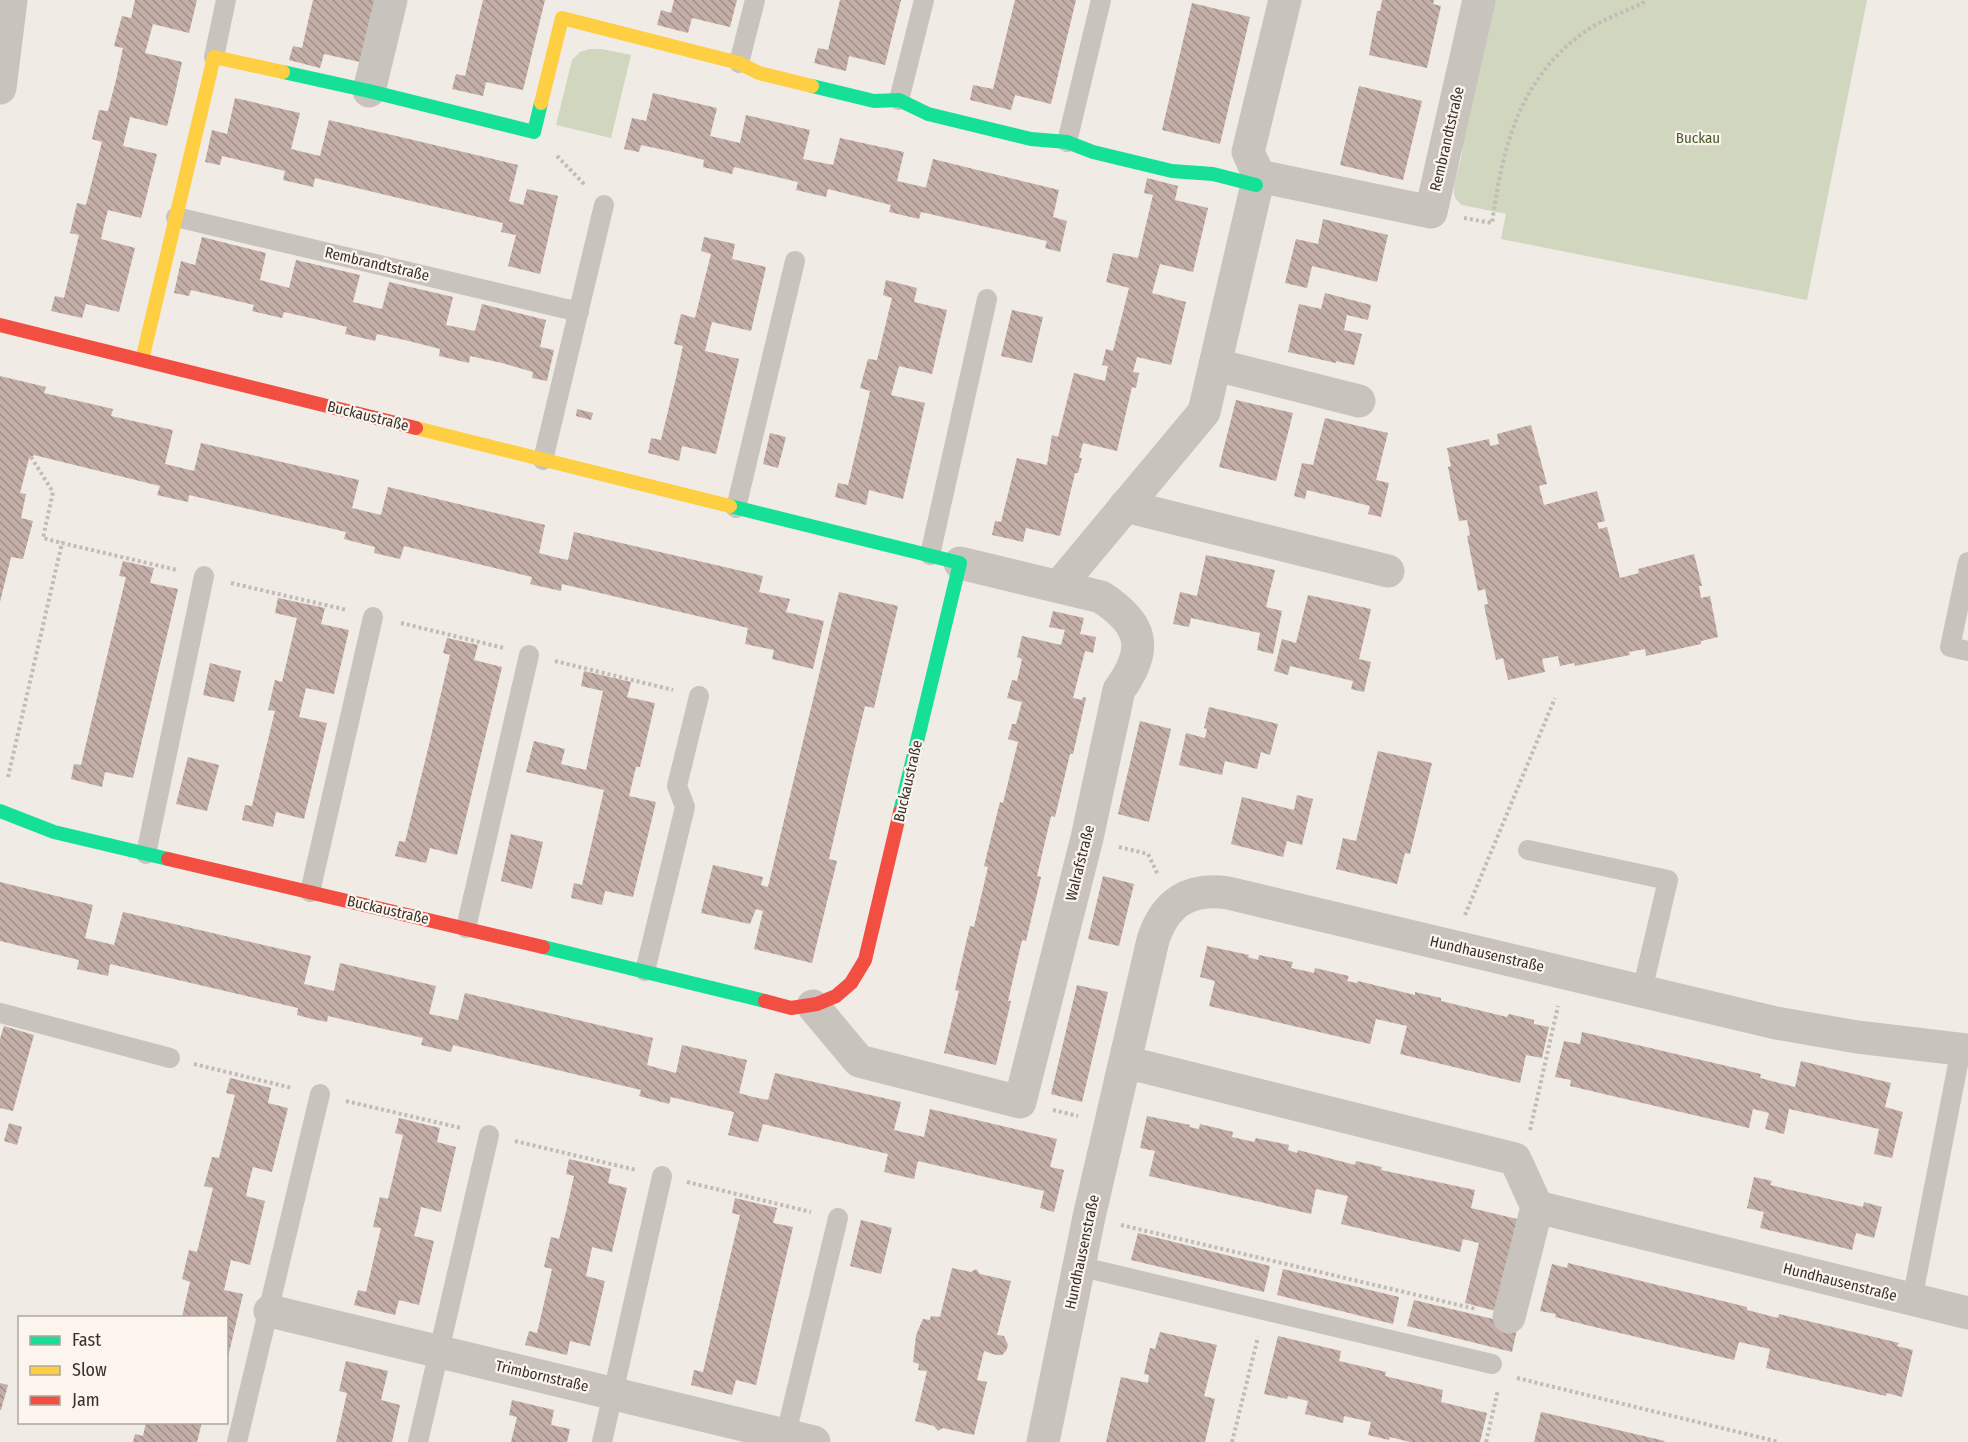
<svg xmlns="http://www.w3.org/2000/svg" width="1968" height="1442" font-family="'Fira Sans Condensed',sans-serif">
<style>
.park{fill:#d1d6bf}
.building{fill:url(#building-back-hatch)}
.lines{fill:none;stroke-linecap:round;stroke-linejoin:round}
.path{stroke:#c2bbb6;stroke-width:4;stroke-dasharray:3 3;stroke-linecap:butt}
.lane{stroke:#c9c3be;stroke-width:20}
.street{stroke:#c9c3be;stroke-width:33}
.fast{stroke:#16e098;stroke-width:14}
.slow{stroke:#ffcf43;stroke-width:14}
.jam{stroke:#f24e42;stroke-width:14}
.labels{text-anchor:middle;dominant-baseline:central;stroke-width:4.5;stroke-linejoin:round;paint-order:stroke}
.park-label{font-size:15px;fill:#4a5a2e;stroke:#fbf5ee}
.street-label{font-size:15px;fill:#3b302b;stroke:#fbf5ee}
</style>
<defs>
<pattern id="building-back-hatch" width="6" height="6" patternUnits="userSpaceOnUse" patternTransform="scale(1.5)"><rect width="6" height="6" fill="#c3afa7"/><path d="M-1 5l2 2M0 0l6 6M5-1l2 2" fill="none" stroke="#a08f88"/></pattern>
</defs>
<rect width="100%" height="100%" fill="#f0ebe5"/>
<path class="park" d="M1494,0H1867L1807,300L1501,239L1506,214L1462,205C1458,202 1455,199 1454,194C1452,176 1466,159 1462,136Z
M589,49H601L631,55L611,138L556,125L572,60L580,52Z"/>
<path class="building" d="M135,0H197L189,33L153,24L145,53L182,62L175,94L167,126L130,117L123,146L157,154L141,218L108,210L104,225L101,239L135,248L119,312L86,304L82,318L51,311L55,296L64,298L79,235L70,233L77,203L86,205L102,142L92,139L99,110L108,111L116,80L123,48L114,46L122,16L131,18Z
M313,0H375L360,62L324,54L320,68L289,60L293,46L302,48Z
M483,0H545L523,90L486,82L483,96L452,89L456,74L465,76Z
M674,0H737L730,27L692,18L688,33L657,25L661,10L671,13Z
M840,0H901L885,65L849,56L846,71L814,63L818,48L828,50Z
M1015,0H1076L1051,104L1015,95L1011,110L970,100L973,85L993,89Z
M1382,0H1434L1433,4L1441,6L1427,68L1369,55L1377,11H1380Z
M1192,3L1250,17L1220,144L1162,130Z
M1359,86L1422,101L1403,180L1340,165Z
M653,93L717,108L710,136L740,143L746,115L810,130L803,159L833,165L840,138L904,152L897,181L928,188L926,187L933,159L1059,190L1053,217L1067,221L1060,252L1045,248L1047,241L921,212L919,219L889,212L891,205L828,189L826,197L796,190L798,182L734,167L732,174L703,167L704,160L673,152L641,145L639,152L624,149L632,118L646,121Z
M235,98L300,113L291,149L320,156L329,120L518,165L509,201L523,205L527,189L558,196L540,274L508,266L516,235L501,232L503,223L315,178L313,187L283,180L285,171L222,156L220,165L205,162L212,130L227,134Z
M1147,178L1178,186L1175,200L1208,208L1193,272L1160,264L1152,293L1186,302L1171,365L1137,357L1133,372L1139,373L1136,388L1132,387L1117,451L1083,443L1079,458H1082L1078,473H1075L1060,536L1026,528L1023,542L992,535L995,521L1001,522L1017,458L1047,465L1052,435L1058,437L1074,373L1105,381L1108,366L1102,365L1106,349L1113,351L1129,288L1106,282L1113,253L1138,258L1153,195L1144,193Z
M1323,219L1388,235L1377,282L1312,266L1307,288L1285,283L1296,239L1318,244Z
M202,237L266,253L260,280L289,288L296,260L360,275L353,302L382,309L389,282L453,297L446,325L461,328L475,331L482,304L546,320L540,347L554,350L547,381L532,378L533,372L502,363L470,356L469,363L439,356L440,349L409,341L377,334L375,341L345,334L347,327L315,319L284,312L282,318L252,311L254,305L191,290L189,296L174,293L181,261L195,265Z
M704,237L735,244L732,259L766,267L751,331L712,322L705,351L739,359L716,454L682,446L679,461L648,453L651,438L661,440L676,378L683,346L674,344L681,314L695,318L711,254L701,251Z
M886,280L917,288L914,302L947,310L932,374L899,366L891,395L925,403L903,499L869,490L866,505L835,497L838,483L848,485L863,422L870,391L860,388L868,359L877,360L892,298L883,295Z
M1325,293L1371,305L1368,320L1347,315L1344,330L1362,334L1354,365L1336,361V363L1288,352L1299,304L1321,309Z
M1012,310L1043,317L1032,363L1001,356Z
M0,376L46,387L44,393L113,409L111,416L173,430L165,464L194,471L201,443L359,480L352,508L381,515L388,487L545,525L539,553L554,557L568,560L574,532L763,576L759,592L790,599L786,612L824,621L813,669L772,659L774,650L745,644L748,628L562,584L561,591L530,584L532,577L408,547L404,546L400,559L374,553L375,547L344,539L346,532L189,495L188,502L157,495L160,486L34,455L29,458L20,493L26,494L21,518L33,521L23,559L11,557L0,602Z
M1236,400L1293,413L1276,481L1219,467Z
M577,409L593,413L591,420L576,416Z
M1325,418L1388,433L1376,480L1389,483L1381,517L1368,514L1370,506L1307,490L1305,499L1294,496L1302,463L1313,465Z
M1531,425L1547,484L1539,486L1544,505L1597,491L1605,521L1597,523L1599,529L1607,527L1620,578L1639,573L1638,569L1694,554L1702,586H1699L1701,598L1710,596L1718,637L1701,641V644L1646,656L1645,649L1629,652L1630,655L1575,666L1574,663L1560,666L1558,656L1542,659L1545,672L1508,680L1503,658L1496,660L1484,605L1488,604L1485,589L1478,591L1467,536L1470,535L1467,520L1459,521L1448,467L1451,466L1447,448L1489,439L1490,446L1499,444L1497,434Z
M770,433L786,437L778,468L763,464Z
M1206,555L1275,570L1266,607L1282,611L1273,654L1257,650L1260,633L1191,618L1189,627L1173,624L1180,592L1197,596Z
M123,561L154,568L150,583L178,589L133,778L105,772L102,787L71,779L74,764L81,765L126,577L119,576Z
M839,592L898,606L874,708L865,706L854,751L829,859L837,861L812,963L754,949L763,911L756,909L750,924L701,913L713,865L763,877L761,885L768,887Z
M1308,595L1371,609L1359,659L1371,662L1364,692L1351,689L1353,681L1290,666L1288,675L1274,671L1282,639L1296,643Z
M278,598L325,608L321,624L349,630L334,694L306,688L299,717L327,723L304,819L276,812L273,827L242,820L245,805L252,806L275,711L268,710L275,680L282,682L297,618L275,613Z
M1053,611L1084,618L1080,634L1096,637L1093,653L1085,651L1073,698L1082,700L1083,697L1086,698L1073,754H1070L1055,817L1051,816L1037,876L1041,877L1026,941L1022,940L1008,1001H1011L996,1065L944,1053L959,991L955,990L970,926L974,927L988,867L984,866L1000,802L1003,803L1018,742L1008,739L1012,724H1016L1022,702L1007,698L1012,680L1017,681L1022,659L1017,657L1022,636L1061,645L1065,630L1049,627Z
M447,638L478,645L474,660L502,667L457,855L430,848L426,863L395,856L399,841L405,842L428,749L450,655L443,653Z
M210,663L241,671L234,702L203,695Z
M584,671L631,682L627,697L655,703L640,767H636L629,796L656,802L633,897L605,891L602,905L571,898L574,883L582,885L604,790L526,772L534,741L565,749L561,764L586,770L603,691L581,686Z
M1209,707L1278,724L1270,755L1261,752L1257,769L1225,761L1222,775L1179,765L1186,733L1205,738L1207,729L1204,728Z
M1140,721L1171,729L1149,822L1118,814Z
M1378,751L1432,763L1410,854L1405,853L1397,884L1336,869L1343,838L1356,841Z
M188,757L219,765L207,811L176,804Z
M1297,795L1313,799L1302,845L1287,841L1283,857L1231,844L1242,797L1294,810Z
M511,834L543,842L532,889L501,881Z
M1103,876L1134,884L1119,946L1088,939Z
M0,882L93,905L85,938L114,945L123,912L311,956L304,984L334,991L340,963L436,986L429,1014L444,1017L458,1020L465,993L653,1038L647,1065L676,1073L682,1045L747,1060L739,1093L753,1097L768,1100L775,1073L901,1102L894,1130L924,1137L930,1109L1057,1139L1050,1167L1064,1170L1054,1212L1040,1208L1044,1191L918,1161L914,1179L884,1172L888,1154L763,1124L758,1142L728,1135L734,1112L671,1097L669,1104L639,1096L641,1090L453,1045L451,1052L421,1045L423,1038L328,1016L327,1022L312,1019L297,1015L298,1008L110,964L108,976L77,969L79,960L0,941Z
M1207,946L1249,955L1248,957L1258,960L1259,955L1293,962L1291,968L1301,970L1314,973L1315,968L1349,976L1347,981L1357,983L1358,981L1415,995V992L1441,998V1001L1507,1017L1509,1014L1534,1020V1024L1549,1027L1542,1058L1526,1055L1520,1083L1400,1054L1407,1026L1376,1019L1370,1044L1209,1006L1215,981L1200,977Z
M1077,985L1108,992L1082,1102L1051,1094Z
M4,1026L34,1035L13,1111L0,1108V1039Z
M1582,1032L1761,1074L1760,1078L1795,1087L1801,1061L1891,1083L1885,1107L1903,1112L1892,1158L1874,1154L1879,1129L1789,1109L1784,1134L1765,1129L1769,1113L1753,1109L1749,1128L1570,1086L1571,1080L1555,1077L1564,1041L1580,1044Z
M230,1078L271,1088L268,1103L288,1108L272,1172L253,1167L249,1182L246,1196L265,1201L250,1265L231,1260L224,1290L243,1294L227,1361L226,1317H182L190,1282L182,1279L189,1250L197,1252L213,1188L204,1186L208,1172L212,1157L219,1158L235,1095L226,1093Z
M1147,1116L1190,1125L1189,1127L1199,1129L1200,1124L1233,1132L1232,1137L1254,1142L1256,1138L1289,1145L1288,1150L1297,1153L1298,1150L1355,1165L1356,1161L1382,1167L1381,1170L1475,1190L1471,1208L1517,1219L1496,1311L1465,1303L1479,1243L1463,1239L1460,1252L1341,1224L1348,1196L1316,1189L1311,1214L1149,1176L1155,1151L1140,1148Z
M399,1118L440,1128L437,1142L456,1147L441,1212L421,1207L418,1221L414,1236L434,1241L419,1305L399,1300L395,1315L354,1305L358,1290L366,1292L381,1228L373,1227L380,1197L388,1199L403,1135L395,1133Z
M9,1123L22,1127L17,1145L4,1141Z
M569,1159L611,1169L608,1183L627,1188L612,1252L592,1247L589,1262L586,1276L605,1281L590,1346L570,1341L567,1355L525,1345L529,1331L537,1333L552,1269L544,1267L551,1237L559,1239L567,1208L574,1176L566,1174Z
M1754,1177L1772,1181L1770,1185L1863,1207L1864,1202L1882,1207L1874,1238L1856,1233L1852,1250L1760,1228L1764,1212L1747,1208Z
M735,1198L777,1208L773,1223L793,1227L756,1385L736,1380L732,1395L691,1385L694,1370L703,1372L725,1278L740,1215L732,1213Z
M861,1220L892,1228L881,1274L850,1266Z
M1138,1233L1270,1266L1264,1292L1131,1260Z
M1568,1263L1747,1307V1310L1778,1318L1779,1314L1899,1343L1897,1346L1913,1350L1902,1397L1887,1393L1886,1396L1766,1368L1770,1349L1739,1342L1734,1360L1586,1325L1555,1317L1556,1314L1540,1311L1552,1264L1567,1268Z
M952,1268L971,1272L976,1269L980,1274L1011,1281L997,1335L1004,1336L1008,1345L1006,1351L1002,1355H996L984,1351L977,1380L987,1382L974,1435L943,1428L938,1431L934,1426L915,1421L927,1371L918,1370L919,1364L913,1362L916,1335L923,1319L930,1320L931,1316L940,1317Z
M1283,1269L1399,1297L1393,1324L1277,1295Z
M1414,1300L1518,1325L1512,1352L1407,1326Z
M1160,1332L1217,1345L1204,1396L1215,1399L1205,1442H1106L1121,1377L1148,1383L1149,1375L1144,1374L1150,1348L1155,1349Z
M1278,1336L1341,1351L1339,1361L1386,1372L1385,1376L1443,1390L1441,1402L1487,1413L1480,1442H1410L1390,1437L1389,1440L1368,1435L1371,1422L1344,1416L1343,1423L1305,1414L1308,1401L1288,1396L1287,1399L1264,1394Z
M346,1361L388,1371L381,1400L400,1405L392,1442H336L347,1393L339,1391Z
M0,1383L8,1385L1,1410H0Z
M512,1400L554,1410L551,1425L570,1429L567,1442H511L517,1417L509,1415Z
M1541,1412L1665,1441L1664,1442H1534Z
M146,1422H202L197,1442H133L135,1434L143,1436Z"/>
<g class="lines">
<path class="path" d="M557,156L585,185
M1464,218L1492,223C1503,142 1522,69 1597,24C1612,16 1628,10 1643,3V0
M31,457L53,492L43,538L62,543
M231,583L347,610
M401,623L504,648
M555,661L673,690
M8,777L62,543L177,570
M1119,847L1148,854L1158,875
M1465,915L1555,698
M194,1064L292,1088
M346,1101L461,1128
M1053,1110L1078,1116
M1530,1130L1558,1006
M515,1141L636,1170
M687,1182L811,1212
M1121,1225L1476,1309
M1517,1378L1779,1442
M1232,1442L1258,1337
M1486,1442L1498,1390"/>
<path class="lane" d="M214,57L226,0
M739,63L755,0
M899,100L924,0
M1067,142L1101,0
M176,217L579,312
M543,460L604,205
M736,508L795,261
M930,555L987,299
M1968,562L1950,647L1968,651
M1528,850L1668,880L1642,991
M146,854L204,576
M310,892L373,617
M466,928L529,655
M645,971L685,807L677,786L699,696
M0,1013L170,1058
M1078,1266L1492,1364
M1912,1300L1961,1049
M237,1442L320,1094
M418,1442L489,1135
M602,1442L662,1176
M784,1442L838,1218"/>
<path class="street" d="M0,88L11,0
M369,91L391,0
M1259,176L1431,212L1479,0
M1216,365L1359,401
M1125,506L1388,571
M1059,586L1204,412L1259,176L1248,152L1285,0
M813,1006L859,1061L1020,1102L1087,838L1119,690C1149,649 1143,624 1101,597L960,563
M1125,1062L1515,1159L1537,1207L1968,1313
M270,1311L814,1442
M1509,1317L1537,1207
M1043,1442L1089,1217L1153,940C1165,903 1189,887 1228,893L1776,1023L1857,1037L1968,1050"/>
<path class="fast" d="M283,72L369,91L534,132L541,103
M812,86L874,101L899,100L928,114L1031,139L1067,142L1093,152L1172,171L1213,174L1256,185
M730,506L960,563L900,812
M0,811L54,832L168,859
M543,947L765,1001"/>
<path class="slow" d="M541,103L562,18L739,63L759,73L812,86
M142,360L214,57L283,72
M416,428L730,506"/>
<path class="jam" d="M0,325L416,428
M168,859L543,947
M765,1001L791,1008L817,1004L836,996L851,983L865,960L900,812"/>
</g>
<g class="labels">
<g class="park-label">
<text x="1698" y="138">Buckau</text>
</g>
<g class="street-label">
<text transform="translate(1447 139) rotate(-77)">Rembrandtstraße</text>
<text transform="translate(377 264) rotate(13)">Rembrandtstraße</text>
<text transform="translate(368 416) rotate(14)">Buckaustraße</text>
<text transform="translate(908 781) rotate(-77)">Buckaustraße</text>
<text transform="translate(1080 863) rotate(-76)">Walrafstraße</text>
<text transform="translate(388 910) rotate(13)">Buckaustraße</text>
<text transform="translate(1487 954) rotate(13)">Hundhausenstraße</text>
<text transform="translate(1082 1252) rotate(-78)">Hundhausenstraße</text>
<text transform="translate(1840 1282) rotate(14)">Hundhausenstraße</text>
<text transform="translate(542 1376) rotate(13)">Trimbornstraße</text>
</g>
</g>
<rect x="18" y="1316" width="210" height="108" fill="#fbf5ee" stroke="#aea6a0" stroke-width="1.5"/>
<rect x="30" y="1336" width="30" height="9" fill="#16e098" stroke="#aea6a0" stroke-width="1.5"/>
<text x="72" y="1346" font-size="18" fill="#3b302b">Fast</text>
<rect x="30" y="1366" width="30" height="9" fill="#ffcf43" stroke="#aea6a0" stroke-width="1.5"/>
<text x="72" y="1376" font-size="18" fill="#3b302b">Slow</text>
<rect x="30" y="1396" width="30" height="9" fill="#f24e42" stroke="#aea6a0" stroke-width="1.5"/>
<text x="72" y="1406" font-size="18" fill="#3b302b">Jam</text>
</svg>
